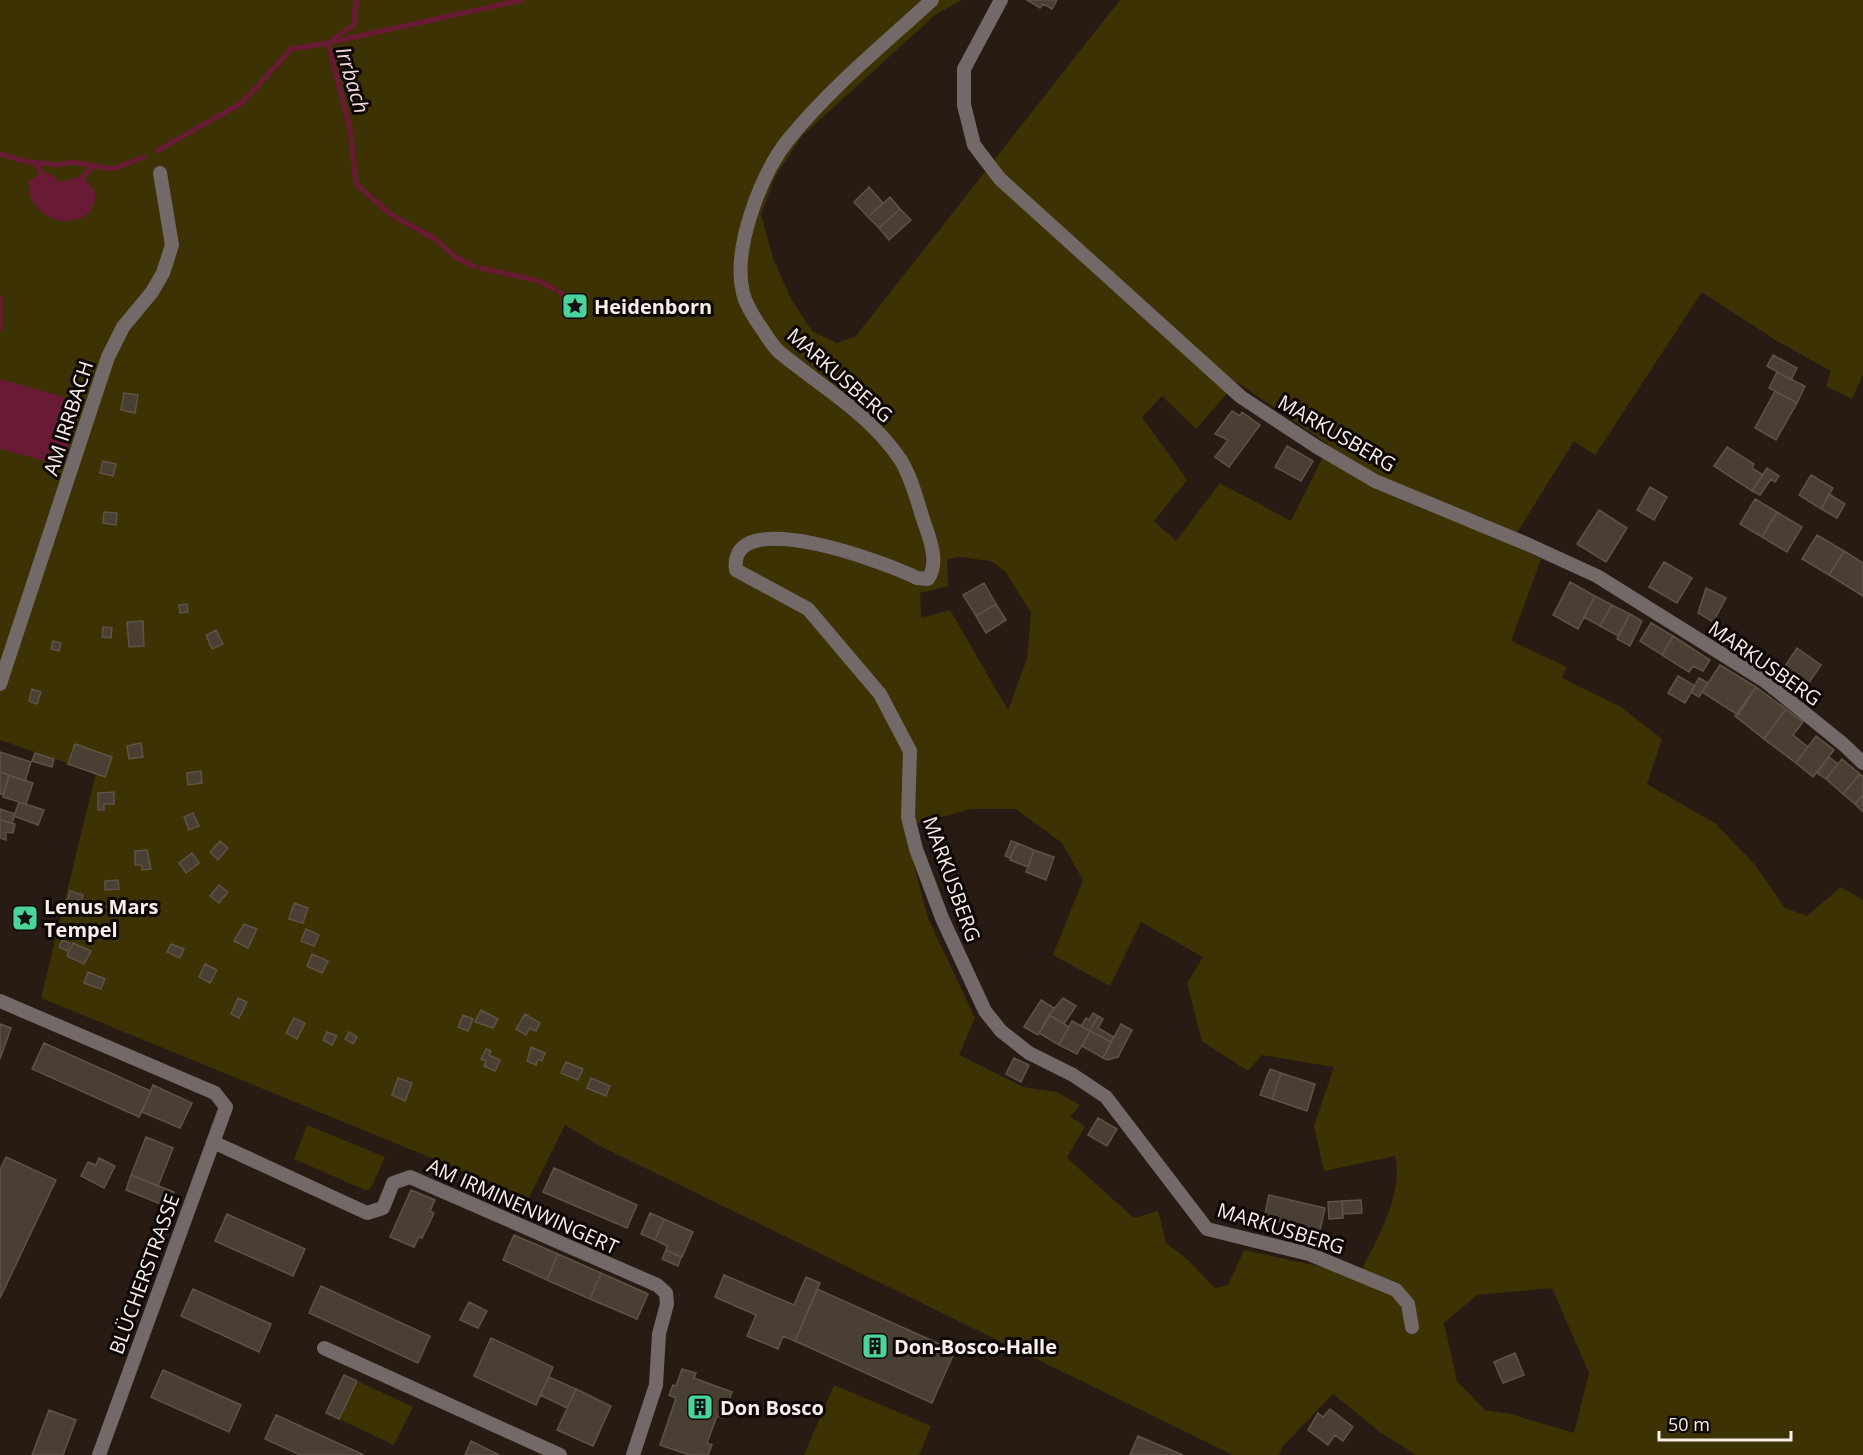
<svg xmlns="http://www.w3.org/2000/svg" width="1863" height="1455" font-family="'Open Sans',sans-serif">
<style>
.green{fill:#3d3204;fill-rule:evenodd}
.water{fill:#691a35}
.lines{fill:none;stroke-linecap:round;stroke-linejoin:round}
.stream{stroke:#691a35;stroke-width:5}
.building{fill:#493f32;stroke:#5e5346;stroke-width:1.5}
.street{stroke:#726968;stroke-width:14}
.labels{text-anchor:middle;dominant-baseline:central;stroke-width:6;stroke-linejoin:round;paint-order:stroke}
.poi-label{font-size:20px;font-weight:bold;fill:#f9efea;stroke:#0d0705;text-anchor:start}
.street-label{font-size:20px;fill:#f9efea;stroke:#0d0705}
.water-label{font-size:21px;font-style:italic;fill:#f3dadf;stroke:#0d0705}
</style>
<rect width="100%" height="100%" fill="#281b14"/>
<path class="green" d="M0,0H962L935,15L802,136L775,177L761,214L773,258L791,299L812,331L837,343L856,336L1120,0H1863V374L1852,399L1826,386L1831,371L1777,341L1702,292L1595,455L1574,441L1510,544L1541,559L1511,641L1567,667L1562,678L1621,707L1662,739L1647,784L1716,824L1755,865L1785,908L1807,916L1841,887L1863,900V1455H1416L1380,1432L1333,1394L1283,1446L1279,1455H1233L602,1147L565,1125L529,1198L41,998L96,773L0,740ZM1237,382L1329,445L1291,521L1220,483L1176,541L1154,521L1187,480L1142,417L1162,396L1196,429ZM960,557L991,561L1005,571L1031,613L1027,659L1008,710L950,610L921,618L920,593L948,586L947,559ZM971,809H1016L1062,843L1083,880L1053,955L1110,986L1141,922L1203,957L1187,983L1202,1041L1248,1071L1262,1055L1334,1067L1314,1126L1324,1171L1395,1156C1404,1195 1376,1241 1359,1275L1244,1250L1228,1285L1215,1288L1187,1259L1166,1243L1158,1211L1134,1218L1067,1158L1085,1126L1070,1117L1080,1105L1056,1092L1023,1087L959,1055L975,1018L928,918L904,827ZM1552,1288L1589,1373L1574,1433L1511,1414L1485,1410L1457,1381L1444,1323L1477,1295Z
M307,1125L385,1157L371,1188L365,1190L294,1159Z
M357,1381L413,1407L394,1445L339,1419Z
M834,1385L931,1426L919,1455H804Z"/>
<path class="water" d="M41,173L50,174L61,182C80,177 82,172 95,192C98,235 26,229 29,181Z
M0,379L78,401L64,466L0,449Z"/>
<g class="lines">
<path class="stream" d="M331,41L355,24L354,13L357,0
M328,43L522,0
M157,151L243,102L291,49L328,43L350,128L356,184L390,214L437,240L454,256L475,267
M0,154L23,161L58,165L72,162L113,169L144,157
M34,162L45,178
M79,181L92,167
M481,268L539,281L554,289
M560,292L575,306
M0,297V328"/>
</g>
<path class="building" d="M1027,0H1057L1052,9L1043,4L1040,8Z
M869,187L883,203L868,217L854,202Z
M890,197L900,209L879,228L868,217Z
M900,209L911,220L889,240L879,228Z
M1773,355L1797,368L1791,380L1767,366Z
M1777,372L1805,386L1797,403L1769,388Z
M1775,391L1797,403L1776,440L1755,428Z
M124,393L138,395L135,413L121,410Z
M1232,411L1240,416L1242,412L1260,425L1229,467L1215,457L1228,440L1215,434Z
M1287,446L1313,461L1301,481L1275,467Z
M1727,447L1754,464L1752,468L1763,475L1752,491L1714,466Z
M103,461L116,464L113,476L100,473Z
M1767,468L1779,476L1775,482L1771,479L1760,495L1752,491Z
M1811,475L1833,488L1821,509L1799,495Z
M1650,487L1667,497L1654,520L1637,510Z
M1829,494L1845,504L1837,518L1821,509Z
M1755,499L1777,512L1762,537L1740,524Z
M1599,510L1627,528L1606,562L1577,544Z
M104,512L117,513L116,525L103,523Z
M1777,512L1802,527L1787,552L1762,537Z
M1817,535L1844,551L1829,575L1802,559Z
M1844,551L1863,563V596L1829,575Z
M1664,562L1692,578L1677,603L1649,587Z
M1570,582L1595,596L1578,629L1553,615Z
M984,583L996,604L976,616L963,595Z
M1706,588L1726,598L1713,622L1698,613Z
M1595,596L1612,605L1600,626L1584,617Z
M187,604L188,612L180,613L179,605Z
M996,604L1006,620L986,633L976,616Z
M1612,605L1630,614L1618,636L1600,626Z
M1630,614L1642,621L1630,646L1617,639Z
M143,621L144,646L129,647L127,622Z
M1651,623L1673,636L1662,655L1640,641Z
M103,627L112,628L111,638L102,637Z
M216,630L223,644L212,649L206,635Z
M1673,636L1710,660L1703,671L1693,666L1689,672L1662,655Z
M53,641L61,643L59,651L51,649Z
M1797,648L1821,665L1800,696L1776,680Z
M1720,665L1756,687L1738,715L1702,692Z
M1678,676L1695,686L1685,703L1668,693Z
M1699,678L1708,683L1699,697L1691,692Z
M1756,687L1786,709L1764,739L1735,716Z
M32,689L41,692L37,704L29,701Z
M1786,709L1803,722L1793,735L1808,747L1796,763L1764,739Z
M1816,736L1834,750L1813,777L1796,763Z
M141,743L143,757L129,759L127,746Z
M75,744L112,757L105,777L68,764Z
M0,752L31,762L25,781L0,772Z
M35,753L54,759L52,767L32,761Z
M1829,757L1838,764L1826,779L1817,773Z
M1842,759L1860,774L1843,794L1826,779Z
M201,771L202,783L188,785L187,773Z
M0,772L9,775L3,795L0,794Z
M1860,774L1863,777V795L1855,804L1843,794Z
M9,775L33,783L26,804L3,797Z
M114,792V804H104V810H98V793Z
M1863,795V812L1855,804Z
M19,802L44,810L38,825L14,816Z
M0,809L15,814L12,823L0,820Z
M193,813L199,826L189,830L184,817Z
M0,820L15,824L13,833L6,832V840L0,838Z
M220,841L228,848L218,860L210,852Z
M1011,841L1017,843L1010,858L1005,856Z
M1017,843L1034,850L1028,867L1010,860Z
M147,850L151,869L142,870V865H135V851Z
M1034,850L1054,857L1046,880L1026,872Z
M192,853L199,863L186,873L179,863Z
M118,880L119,889L105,890V881Z
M219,885L228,892L219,903L210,896Z
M70,891L83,895L80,910L76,909L75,913L65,911Z
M294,903L308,908L303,923L289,919Z
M244,924L257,929L248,948L234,941Z
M306,929L319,935L314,946L301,941Z
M62,940L70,943L67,951L59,947Z
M73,943L91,951L84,964L67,956Z
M171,944L184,949L180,958L167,952Z
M312,954L328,961L322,973L307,966Z
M205,964L217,970L210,983L199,977Z
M88,972L105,979L101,989L84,983Z
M238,998L247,1002L239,1018L231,1014Z
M1063,998L1076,1006L1064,1024L1049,1015Z
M1041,1000L1054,1008L1038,1035L1024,1027Z
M481,1010L498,1019L493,1028L475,1022Z
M1093,1013L1098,1016L1090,1031L1081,1026L1086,1018L1089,1020Z
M525,1014L540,1023L536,1031L530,1028L526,1035L516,1029Z
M463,1015L473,1019L468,1031L458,1027Z
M1049,1015L1069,1027L1059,1045L1039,1033Z
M1098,1016L1103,1019L1098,1028L1114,1037L1111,1042L1090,1031Z
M294,1018L305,1023L297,1039L286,1033Z
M1072,1021L1090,1031L1077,1054L1059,1045Z
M0,1024L11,1028L0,1059Z
M1121,1024L1132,1030L1118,1057L1107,1060L1103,1058Z
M1090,1031L1111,1042L1103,1058L1082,1046Z
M327,1032L337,1036L332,1045L323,1040Z
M349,1032L357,1037L353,1044L345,1039Z
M44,1043L151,1091L139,1117L32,1069Z
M531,1047L545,1053L542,1061L538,1059L536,1065L527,1061Z
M486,1049L491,1051L489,1055L500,1060L495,1071L484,1066L486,1061L481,1059Z
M1014,1058L1029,1065L1021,1082L1006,1074Z
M566,1062L583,1069L578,1080L561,1073Z
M1270,1069L1281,1073L1272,1099L1260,1095Z
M1281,1073L1315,1084L1307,1111L1272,1099Z
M398,1078L412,1083L405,1101L392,1095Z
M591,1078L610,1086L606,1096L587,1088Z
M153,1085L192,1103L180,1128L142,1112Z
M1098,1118L1117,1129L1107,1146L1088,1135Z
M146,1137L173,1148L158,1186L131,1175Z
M6,1157L56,1180L0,1298V1170Z
M99,1158L115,1166L104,1188L81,1176L88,1162L96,1165Z
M554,1168L637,1205L627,1228L543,1192Z
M131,1175L174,1192L168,1207L126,1190Z
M411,1190L435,1200L430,1211L434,1213L422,1238L419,1237L414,1247L390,1237Z
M1269,1195L1325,1208L1320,1230L1264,1218Z
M1361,1200L1362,1213L1343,1214L1342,1201Z
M1342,1201L1343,1218L1329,1219L1328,1202Z
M650,1213L664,1219L655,1240L641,1234Z
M227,1214L305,1249L293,1276L215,1241Z
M664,1219L693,1232L682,1257L666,1250L667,1246L655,1240Z
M514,1235L558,1254L547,1280L503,1260Z
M666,1250L681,1257L678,1266L662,1259Z
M558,1254L601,1273L590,1299L547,1280Z
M601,1273L648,1294L637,1319L590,1299Z
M724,1275L794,1305L806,1277L820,1283L795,1341L783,1336L778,1349L747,1336L756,1315L715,1297Z
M321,1286L430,1336L418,1363L309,1313Z
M193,1289L271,1324L259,1352L181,1316Z
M817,1289L955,1351L932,1403L795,1341Z
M469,1302L487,1311L478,1328L460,1320Z
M491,1338L553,1367L536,1405L474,1376Z
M1515,1353L1524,1375L1503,1383L1494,1362Z
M682,1369L696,1373L694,1378L732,1392L723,1418L717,1416L707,1443L712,1445L708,1455H689L660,1445L676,1398L669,1395L673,1385L676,1386Z
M163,1370L241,1405L229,1432L151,1397Z
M344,1375L357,1381L339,1419L326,1413Z
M549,1377L576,1389L567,1408L540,1395Z
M576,1389L611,1406L593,1446L557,1430Z
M1330,1409L1353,1427L1343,1441L1335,1435L1328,1445L1308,1430L1318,1413L1323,1417Z
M49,1410L76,1420L63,1455H32Z
M276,1415L364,1455H300L265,1439Z
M1138,1436L1183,1455H1130Z
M471,1441L499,1455H465Z"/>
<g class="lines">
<path class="street" d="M932,0C883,45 830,88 788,140C761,174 732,249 743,293C746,306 755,319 762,329C767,336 772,345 778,351C820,386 869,413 900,459C911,476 917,500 923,519C929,537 940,562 928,579L917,578C890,564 727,502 736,570L808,609L880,694L910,751L908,817L916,849L942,918L985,1011L1001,1031L1029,1053L1073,1075L1106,1097L1207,1229L1309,1254L1396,1290L1408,1304L1412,1327
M1001,0L964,69V105L974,145L1000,179L1241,397L1317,447L1375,481L1527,544L1597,576L1765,681L1843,744L1863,763
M0,684L108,357L123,327L152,292L163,273L172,245L160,173
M0,1001L215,1093L226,1107L99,1455
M213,1142L367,1213L383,1208L393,1183L410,1177L657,1285L666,1293L667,1304L659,1334L656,1385L633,1455
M324,1348L560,1455"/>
</g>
<defs>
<symbol id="sight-square" viewBox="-11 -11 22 22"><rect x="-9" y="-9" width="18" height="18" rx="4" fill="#4ad49c" stroke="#0d0705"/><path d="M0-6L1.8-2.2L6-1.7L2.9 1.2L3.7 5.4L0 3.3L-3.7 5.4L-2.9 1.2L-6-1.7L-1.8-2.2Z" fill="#111"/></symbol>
<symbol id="building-square" viewBox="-11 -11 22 22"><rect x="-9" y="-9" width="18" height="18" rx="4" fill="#4ad49c" stroke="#0d0705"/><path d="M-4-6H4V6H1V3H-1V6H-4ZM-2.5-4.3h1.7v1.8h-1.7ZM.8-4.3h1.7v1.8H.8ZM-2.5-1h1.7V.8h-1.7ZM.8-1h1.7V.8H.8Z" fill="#111"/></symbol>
</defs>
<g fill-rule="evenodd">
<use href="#sight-square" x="560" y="291" width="30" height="30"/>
<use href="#sight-square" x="10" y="903" width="30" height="30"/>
<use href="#building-square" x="860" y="1331" width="30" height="30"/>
<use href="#building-square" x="685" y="1392" width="30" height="30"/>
</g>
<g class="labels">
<g class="poi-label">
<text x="594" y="306">Heidenborn</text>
<text x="44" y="906">Lenus Mars<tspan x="44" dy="23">Tempel</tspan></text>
<text x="894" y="1346">Don-Bosco-Halle</text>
<text x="720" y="1407">Don Bosco</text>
</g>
<g class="street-label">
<text transform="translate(840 375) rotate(41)">MARKUSBERG</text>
<text transform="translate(68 418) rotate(-72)">AM IRRBACH</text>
<text transform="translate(1337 433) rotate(30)">MARKUSBERG</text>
<text transform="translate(1765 663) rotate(35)">MARKUSBERG</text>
<text transform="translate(952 879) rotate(70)">MARKUSBERG</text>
<text transform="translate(523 1206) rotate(24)">AM IRMINENWINGERT</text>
<text transform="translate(1281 1228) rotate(17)">MARKUSBERG</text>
<text transform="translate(144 1274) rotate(-70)">BLÜCHERSTRASSE</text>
</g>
<g class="water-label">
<text transform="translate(353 80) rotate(73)">Irrbach</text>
</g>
</g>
<path d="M1659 1431v9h132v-9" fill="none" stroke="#f9efea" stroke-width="3"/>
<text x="1668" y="1431" font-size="18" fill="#f9efea" stroke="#0d0705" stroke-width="4.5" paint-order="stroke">50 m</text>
</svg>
